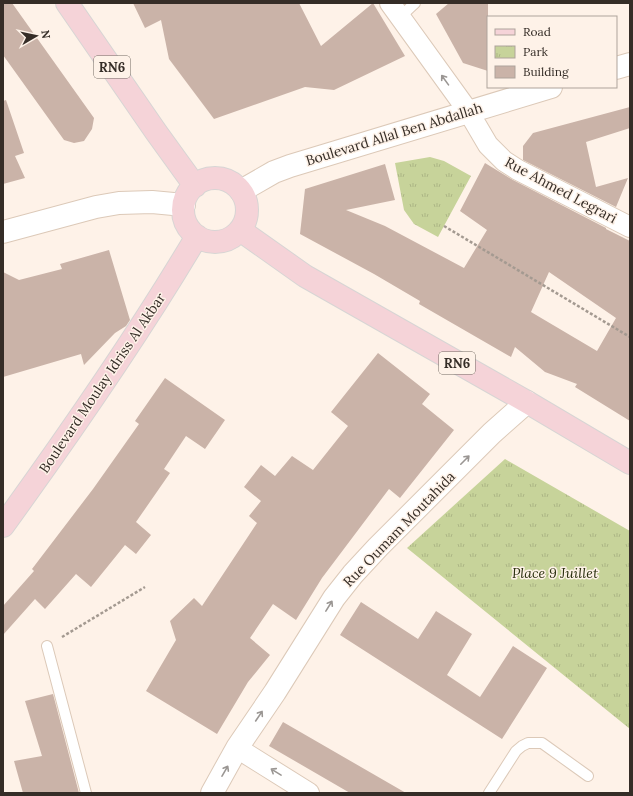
<svg xmlns="http://www.w3.org/2000/svg" width="633" height="796" font-family="Lora,serif">
<style>
.park{fill:url(#park-tufts)}
.building{fill:#cab3a8;fill-rule:evenodd}
.lines{fill:none;stroke-linecap:round;stroke-linejoin:round}
.service-casing{stroke:#dcc9b8;stroke-width:12}
.minor-casing{stroke:#dcc9b8;stroke-width:22}
.tertiary-casing{stroke:#dcc9b8;stroke-width:24}
.secondary-casing{stroke:#dcc9b8;stroke-width:24}
.primary-casing{stroke:#d7d5d4;stroke-width:24}
.path{stroke:#a49a91;stroke-width:2.5;stroke-dasharray:3 2;stroke-linecap:butt}
.service{stroke:#fff;stroke-width:10}
.minor{stroke:#fff;stroke-width:20}
.tertiary{stroke:#fff;stroke-width:22}
.secondary{stroke:#fff;stroke-width:22}
.primary{stroke:#f5d3d8;stroke-width:22}
.oneway{stroke:#9a9693}
.labels{text-anchor:middle;dominant-baseline:central;stroke-width:3;stroke-linejoin:round;paint-order:stroke}
.shield{fill:#fef2e8;stroke:#716861;stroke-width:1}
.shield-label{font-size:13px;font-weight:bold;fill:#352d27}
.street-label{font-size:14px;fill:#352d27;stroke:#fef2e8}
.park-label{font-size:14px;font-style:italic;fill:#2b310f;stroke:#fef2e8}
</style>
<defs>
<pattern id="park-tufts" width="24" height="20" patternUnits="userSpaceOnUse"><rect width="24" height="20" fill="#c7d39a"/><path d="M3 7l-1-3M5 7V3M7 7l1-3M15 17l-1-3M17 17v-4M19 17l1-3" fill="none" stroke="#acb585"/></pattern>
</defs>
<rect width="100%" height="100%" fill="#fef2e8"/>
<path class="park" d="M430,157L444,161L471,176L438,237L414,224L404,210L395,163Z
M505,459L630,531V729L407,548Z"/>
<path class="building" d="M3,3H12L94,118L92,129L84,141L74,143L64,140L3,55Z
M133,3H299L321,46L373,3L405,56L334,90L305,87L214,119L169,59L161,20L145,28Z
M449,3H488V71L463,63L436,14Z
M6,100L24,153L15,156L25,178L3,184V101Z
M630,107V128L586,142L596,187L628,178L616,207L523,160V146L533,133Z
M485,163L513,180L606,228V229L630,241V421L575,387L577,384L545,372L515,347L511,357L419,304L420,301L374,274L300,234L305,189L385,164L395,200L346,210L385,226L464,268L487,230L460,211ZM549,272L616,318L597,351L531,312Z
M109,250L130,320L126,326L115,333L84,365L81,354L3,377V272L19,280L62,269L60,264Z
M378,353L430,394L422,404L454,430L400,498L389,489L322,578L296,620L273,604L250,638L270,655L248,682L217,734L146,691L176,640L170,621L194,598L202,606L257,523L249,516L261,501L244,487L261,465L275,476L292,456L313,470L348,426L331,412Z
M165,378L225,420L205,449L186,436L164,469L170,473L136,522L151,535L136,554L125,545L91,587L76,574L45,609L35,599L3,635V606L34,571L32,569L93,489L139,424L135,421Z
M361,602L418,639L436,611L472,634L447,675L480,697L513,646L547,668L502,739L340,635Z
M53,694L79,793H23L14,761L42,756L25,701Z
M283,722L406,793H350L269,746Z"/>
<g class="lines">
<defs>
<path id="service" d="M400,17L415,3
M47,646L86,793
M489,793L516,751L522,746L528,743H542L588,776"/>
<path id="minor" d="M390,3L468,111L488,145L504,161L518,170L630,227
M237,748L309,793"/>
<path id="tertiary" d="M616,68L630,64
M241,191L274,172L290,166L551,87
M212,793L237,748L275,692L334,598L353,574L378,547L492,433L527,402"/>
<path id="secondary" d="M3,232L96,207L119,203L152,202L184,205"/>
<path id="primary" d="M67,3L156,132L195,186
M183 210a32 32 0 1 1 64 0a32 32 0 1 1-64 0Z
M240,230L305,276L527,402L630,463
M3,526C71,432 138,336 197,236"/>
</defs>
<use href="#service" class="service-casing"/>
<use href="#minor" class="minor-casing"/>
<use href="#tertiary" class="tertiary-casing"/>
<use href="#secondary" class="secondary-casing"/>
<use href="#primary" class="primary-casing"/>
<path class="path" d="M444,226L630,337
M62,637L145,587"/>
<use href="#service" class="service"/>
<use href="#minor" class="minor"/>
<use href="#tertiary" class="tertiary"/>
<use href="#secondary" class="secondary"/>
<use href="#primary" class="primary"/>
</g>
<defs><path id="oneway-shaft" d="M-6 0H5M1.5-3L5.5 0L1.5 3" fill="none" stroke-width="1.6" stroke-linecap="round" stroke-linejoin="round"/></defs>
<g class="oneway">
<use href="#oneway-shaft" transform="translate(445 80) rotate(-126)"/>
<use href="#oneway-shaft" transform="translate(465 460) rotate(-45)"/>
<use href="#oneway-shaft" transform="translate(329 606) rotate(-58)"/>
<use href="#oneway-shaft" transform="translate(259 716) rotate(-56)"/>
<use href="#oneway-shaft" transform="translate(225 771) rotate(-60)"/>
<use href="#oneway-shaft" transform="translate(276 772) rotate(-148)"/>
</g>
<g class="labels">
<g class="shield">
<rect x="94" y="56" width="36" height="22" rx="3"/>
<rect x="439" y="352" width="36" height="22" rx="3"/>
</g>
<g class="shield-label">
<text x="112" y="67">RN6</text>
<text x="457" y="363">RN6</text>
</g>
<g class="street-label">
<text transform="translate(394 134) rotate(-17)">Boulevard Allal Ben Abdallah</text>
<text transform="translate(561 190) rotate(28)">Rue Ahmed Legrari</text>
<text transform="translate(102 383) rotate(-56)">Boulevard Moulay Idriss Al Akbar</text>
<text transform="translate(399 529) rotate(-46)">Rue Oumam Moutahida</text>
</g>
<g class="park-label">
<text x="555" y="573">Place 9 Juillet</text>
</g>
</g>
<rect width="633" height="796" fill="none" stroke="#352d27" stroke-width="8"/>
<rect x="487" y="16" width="130" height="72" fill="#fef2e8" stroke="#aea39b"/>
<rect x="495" y="29" width="20" height="6" fill="#f5d3d8" stroke="#aea39b"/>
<text x="523" y="36" font-size="12" fill="#352d27">Road</text>
<rect x="495" y="46" width="20" height="12" fill="url(#park-tufts)" stroke="#aea39b"/>
<text x="523" y="56" font-size="12" fill="#352d27">Park</text>
<rect x="495" y="66" width="20" height="12" fill="#cab3a8" stroke="#aea39b"/>
<text x="523" y="76" font-size="12" fill="#352d27">Building</text>
<g transform="translate(36 36) rotate(81)" stroke="#fef2e8" stroke-width="3" paint-order="stroke">
<path d="M0-3L7 15L0 10L-7 15Z" fill="#352d27"/>
<text y="-6" font-size="11" font-weight="bold" text-anchor="middle" fill="#352d27">N</text>
</g>
</svg>
